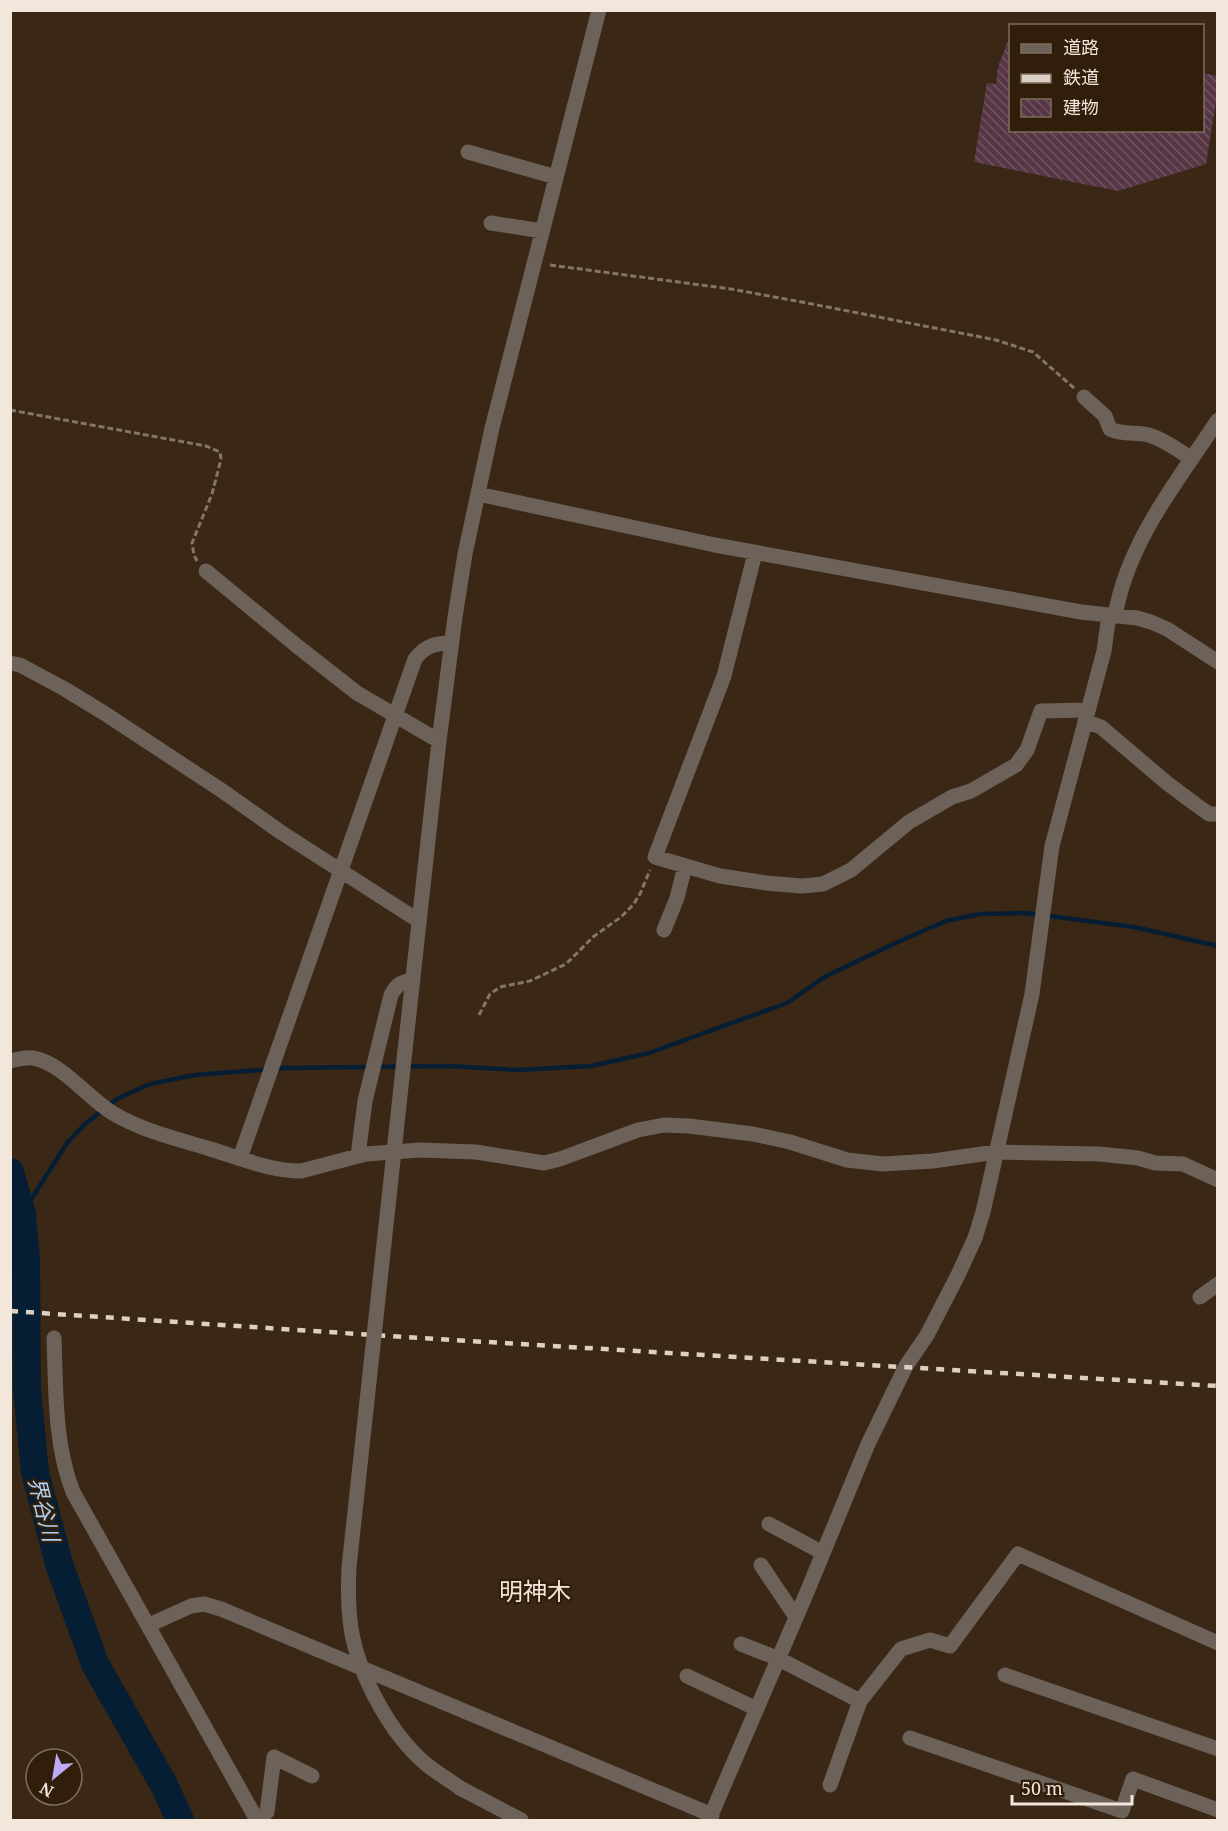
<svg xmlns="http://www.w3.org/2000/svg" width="1228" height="1831" font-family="'Noto Serif','Noto Sans JP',serif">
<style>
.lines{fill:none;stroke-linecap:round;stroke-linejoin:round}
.stream{stroke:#061e34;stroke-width:4.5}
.river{stroke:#061e34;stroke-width:28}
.building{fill:url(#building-back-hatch)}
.path{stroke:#857566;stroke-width:3;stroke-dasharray:6 3;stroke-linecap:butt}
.minor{stroke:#6c625a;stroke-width:15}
.rail{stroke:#dccfc3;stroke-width:4.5;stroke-dasharray:8 8;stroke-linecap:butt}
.minor-bridge{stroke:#6c625a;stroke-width:15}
.labels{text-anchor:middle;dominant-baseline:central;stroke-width:4.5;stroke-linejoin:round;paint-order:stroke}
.water-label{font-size:22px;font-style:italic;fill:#acd1f6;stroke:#301e0b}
.quarter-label{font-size:24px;fill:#f3e6db;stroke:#301e0b}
</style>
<defs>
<pattern id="building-back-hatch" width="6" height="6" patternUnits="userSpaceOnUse" patternTransform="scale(1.5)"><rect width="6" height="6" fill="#573745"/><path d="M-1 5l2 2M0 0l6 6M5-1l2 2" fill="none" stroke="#70545f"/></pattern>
</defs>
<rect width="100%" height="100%" fill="#3a2715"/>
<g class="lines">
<path class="stream" d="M22,1214L67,1143L85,1124L117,1099L150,1084L195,1075L286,1068L447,1066L517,1070L591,1066L649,1053L787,1003L826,976L898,942L946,921L980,914L1026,913L1134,927L1218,946"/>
<path class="river" d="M10,1172L22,1214L26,1260L27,1389L35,1472L59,1564L95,1664L164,1785L180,1820"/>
</g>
<path class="building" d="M1009,38L1011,130H1203V73L1218,76V90L1206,164L1118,191L974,162L987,83L996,84L998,67Z"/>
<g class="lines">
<path class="path" d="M550,265L731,289L807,303L996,340L1033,352L1074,388
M10,410L206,446L220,452L221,459L212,494L192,543L194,555L197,561
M479,1015L490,994L500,987L530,981L566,964L593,937L621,917L633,905L640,894L650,870"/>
<path class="minor" d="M468,152L556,177
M491,223L542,231
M1084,397L1105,416L1110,429C1122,435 1136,432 1149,435C1165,440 1178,450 1192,459
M478,494L715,545L1081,612L1137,618L1151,622L1167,629L1218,662
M755,553L724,676L655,857L720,876L766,883L802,886L823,884L851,870L909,822L952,797L971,791L1016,765L1027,750L1041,711L1088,710
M206,571L297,646L357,693L439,741
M1115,616C1128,541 1177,482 1218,420
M10,663L20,665L63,688L104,713L221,790L282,833L419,921
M1085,721L1101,727L1167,783L1195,804L1209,814H1218
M664,930L677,898L685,866
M405,1050L439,741L455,617L465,554L492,428L599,10
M10,1061C18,1059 26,1057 33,1058C63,1063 90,1101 116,1115C144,1131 177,1139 207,1148C237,1157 269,1171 301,1171L366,1154L420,1150L476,1152L544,1163L560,1159L638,1130L664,1125L689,1126L753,1134L790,1142L847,1160L883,1164L933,1161L996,1152L1099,1154L1138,1158L1155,1163L1183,1164L1218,1180
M358,1156L365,1101L391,995C397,984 401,982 413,980
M240,1158L415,659C425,646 435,643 451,643
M1200,1297L1218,1284
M54,1338C56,1388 54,1444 73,1492L257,1820
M769,1524L823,1553
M761,1565L796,1617
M149,1625L191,1606L204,1604L221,1609L712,1815
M741,1644L779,1659L860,1701
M1005,1675L1218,1749
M687,1676L757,1709
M910,1738L1122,1811L1133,1779L1218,1810
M830,1785L860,1701L901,1649L930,1640L950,1646L1018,1554L1218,1643
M460,1788L521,1820
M258,1820L267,1812L274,1757L312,1776
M709,1820L807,1592L868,1444L906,1366L927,1335L958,1275L975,1238L983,1212L1032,994L1052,846L1104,651L1109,615"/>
<path class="rail" d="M10,1311L404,1337L1218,1386"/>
<path class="minor-bridge" d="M405,1050L349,1567C348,1588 348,1607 351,1628C358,1674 390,1734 426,1764C437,1773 449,1780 460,1788"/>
</g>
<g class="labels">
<g class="water-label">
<text transform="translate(45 1509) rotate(76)">界谷川</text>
</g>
<g class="quarter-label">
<text x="535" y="1590">明神木</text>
</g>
</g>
<rect width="1228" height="1831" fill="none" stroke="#f3e6db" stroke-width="24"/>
<rect x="1009" y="24" width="195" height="108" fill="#301e0b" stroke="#7e6e5e" stroke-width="1.5"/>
<rect x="1021" y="44" width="30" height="9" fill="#6c625a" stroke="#7e6e5e" stroke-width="1.5"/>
<text x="1063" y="54" font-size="18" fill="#f3e6db">道路</text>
<rect x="1021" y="74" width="30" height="9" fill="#dccfc3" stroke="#7e6e5e" stroke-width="1.5"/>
<text x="1063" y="84" font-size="18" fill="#f3e6db">鉄道</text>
<rect x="1021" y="99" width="30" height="18" fill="url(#building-back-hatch)" stroke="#7e6e5e" stroke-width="1.5"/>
<text x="1063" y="114" font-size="18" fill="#f3e6db">建物</text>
<g transform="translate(54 1777) rotate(210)"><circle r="28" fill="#301e0b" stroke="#7e6e5e" stroke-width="1.5"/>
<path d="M0-4.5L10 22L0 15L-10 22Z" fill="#bda9f5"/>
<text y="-9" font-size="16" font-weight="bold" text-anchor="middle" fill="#f3e6db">N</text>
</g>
<path d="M1012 1795v9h120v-9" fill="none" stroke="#f3e6db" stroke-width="3"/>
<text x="1021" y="1795" font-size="18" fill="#f3e6db" stroke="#301e0b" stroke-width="4.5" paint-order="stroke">50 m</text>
</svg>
